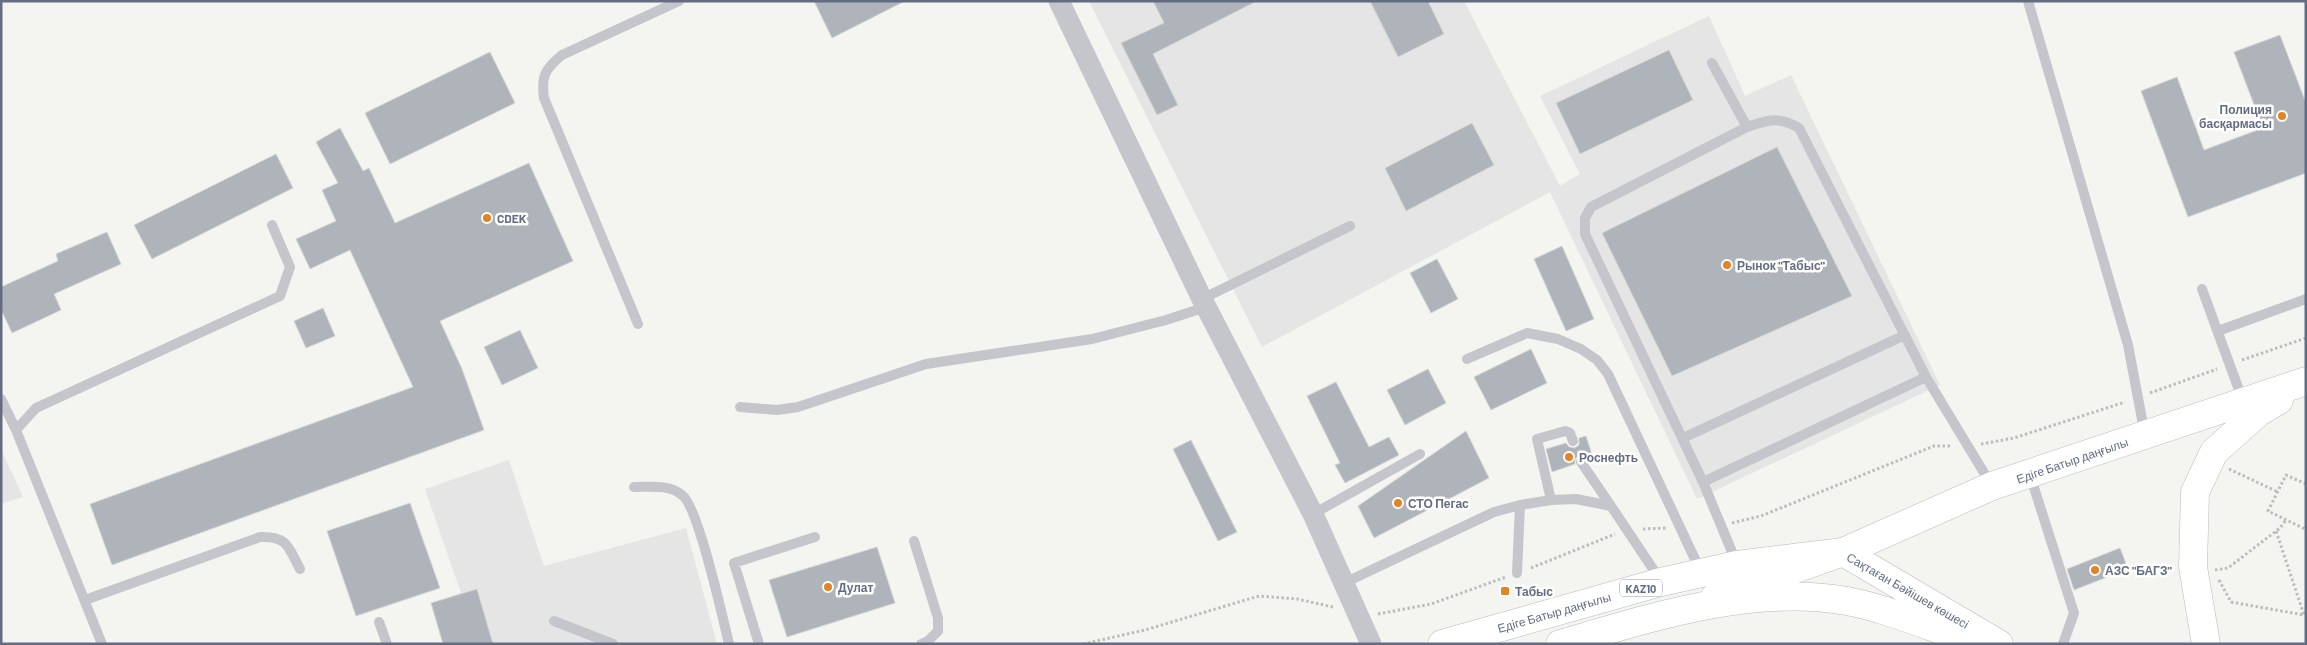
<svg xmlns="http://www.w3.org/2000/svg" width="2307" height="645" font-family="Barlow,sans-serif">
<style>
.built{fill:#e4e5e4}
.building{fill:#afb3ba;stroke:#d5d6d3}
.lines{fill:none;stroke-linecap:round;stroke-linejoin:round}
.secondary-casing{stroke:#b9bbc1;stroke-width:29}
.primary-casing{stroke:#b7b9be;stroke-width:29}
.path{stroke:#bcbdc0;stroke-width:3;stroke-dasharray:2.5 2.5;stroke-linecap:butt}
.service{stroke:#c5c6cb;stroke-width:10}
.minor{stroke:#c5c6cb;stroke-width:21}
.secondary{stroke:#fff;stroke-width:28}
.primary{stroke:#fff;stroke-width:28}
.poi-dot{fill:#e38422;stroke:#fff;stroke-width:2}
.labels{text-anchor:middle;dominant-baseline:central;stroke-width:5;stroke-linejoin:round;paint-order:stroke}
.shield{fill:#fff;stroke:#9298a8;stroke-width:1}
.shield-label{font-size:11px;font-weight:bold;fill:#636c82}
.poi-label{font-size:12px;font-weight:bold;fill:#636c82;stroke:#fff;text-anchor:start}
.street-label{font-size:12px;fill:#636c82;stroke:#fff}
</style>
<rect width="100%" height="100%" fill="#f4f5f1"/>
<path class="built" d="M1089,1H1464L1560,186L1580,174L1540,96L1709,16L1745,96L1791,75L1940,385L1697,499L1550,192L1262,347Z
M1,449L23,497L1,504Z
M509,460L544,566L686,528L717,644H443L431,603L461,593L425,489Z"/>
<path class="building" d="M814,1H905L832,38Z
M1153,1H1257L1153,54L1178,105L1157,115L1121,43L1164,23Z
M1370,1H1428L1444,34L1398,57Z
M2280,35L2306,103V173L2188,217L2141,91L2177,77L2204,150L2263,128L2234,52Z
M1669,50L1693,100L1580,154L1556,103Z
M490,52L515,103L390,164L365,113Z
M1472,123L1494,165L1406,211L1385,168Z
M340,128L363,171L369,168L395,223L529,163L573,261L440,321L462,369L484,430L112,565L90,504L413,387L350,250L310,269L296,239L336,221L322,190L338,183L316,142Z
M1777,147L1852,296L1672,376L1602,233Z
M276,154L293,188L152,259L134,225Z
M107,232L121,264L54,294L61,310L12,333L1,309V287L58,261L56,254Z
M1562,246L1594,319L1566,331L1534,259Z
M1437,259L1458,299L1431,313L1410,273Z
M323,308L335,336L306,348L294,321Z
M520,330L538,368L502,385L484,347Z
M1531,349L1547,383L1491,410L1474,377Z
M1428,369L1446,403L1405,425L1387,390Z
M1336,382L1369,447L1389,437L1399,455L1345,483L1335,465L1340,463L1307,396Z
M1466,431L1489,478L1374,538L1358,506Z
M1586,436L1593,458L1588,460L1580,455L1575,459V464L1552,472L1546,449L1566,443L1569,447L1575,448L1579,445V438Z
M1191,440L1237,532L1218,541L1173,449Z
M410,503L440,588L356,616L327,531Z
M877,547L895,603L787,637L769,580Z
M2120,548L2128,569L2074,590L2067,569Z
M477,589L493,644H443L431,603Z"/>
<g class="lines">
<defs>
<path id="secondary" d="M1714,598L1843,552L1992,486L2306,381
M2206,644L2193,567L2195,492L2214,452L2259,412L2279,400"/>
<path id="primary" d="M1442,644L1661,582L1737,565L1843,552L1999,644
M1560,644C1650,618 1752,584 1847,601C1888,609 1927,626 1966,639"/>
</defs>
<use href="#secondary" class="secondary-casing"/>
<use href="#primary" class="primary-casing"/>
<path class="path" d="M2242,360L2306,338
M2150,393L2217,369
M1981,444L2014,438L2125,402
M2229,469L2278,492
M2306,484L2286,475L2268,511L2305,529L2306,527
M1732,523L1761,516L1934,446H1952
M1643,529L1667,528
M1531,568L1615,534
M2215,570L2228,568L2280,528L2286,520
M2219,580L2231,602L2304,615L2276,531
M1378,614L1431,604L1506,577
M1083,644L1145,630L1259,596L1297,599L1333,607"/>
<path class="service" d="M2028,1L2128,345L2145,435
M1712,63L1747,127
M2202,289L2243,401
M1202,299L1350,226
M638,324L544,98C541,76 545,69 562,55L679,1
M2218,331L2306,299
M1467,359L1527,333L1558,339L1581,349L1597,360L1608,374L1701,572
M1,399L16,430L102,644
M740,407L777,410L798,407L926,364L1092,339L1166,320L1206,307
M16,430L36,408L280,296L290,267L272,225
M1683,438L1905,335
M1581,462L1611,506
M2030,475L2074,613L2063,644
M1703,482L1585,234V218L1591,207L1747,127C1768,120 1779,116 1799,128L1926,377
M634,487C650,487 669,484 682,495C698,506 723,619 729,644
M1551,500L1537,439L1565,431L1570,433L1573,441
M1313,514L1420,454
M914,541L938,618V631L928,641L921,644
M1737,564L1703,482L1926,377L1992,486
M1517,573L1520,505L1551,500L1576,499L1611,506L1661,581
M1344,583L1494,512L1520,505
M85,600L260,537C288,536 288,547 300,569
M554,621L613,644
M379,622L387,644
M759,644L734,563L815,537"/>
<path class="minor" d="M1059,1L1202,299L1313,514L1371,644"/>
<use href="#secondary" class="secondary"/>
<use href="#primary" class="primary"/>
</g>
<g class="poi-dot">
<circle cx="2282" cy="116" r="5"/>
<circle cx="487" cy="218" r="5"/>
<circle cx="1727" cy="265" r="5"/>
<circle cx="1569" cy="457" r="5"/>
<circle cx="1398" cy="503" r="5"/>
<circle cx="2095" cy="570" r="5"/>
<circle cx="828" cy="587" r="5"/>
<rect x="1500" y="586" width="10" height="10" rx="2.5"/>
</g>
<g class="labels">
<rect class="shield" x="1620" y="579.5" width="42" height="17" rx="4"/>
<g class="shield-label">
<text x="1641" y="588">KAZ10</text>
</g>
<g class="poi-label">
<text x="2272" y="109" text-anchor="end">Полиция<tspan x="2272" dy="14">басқармасы</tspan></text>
<text x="497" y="218">CDEK</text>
<text x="1737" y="265">Рынок "Табыс"</text>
<text x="1579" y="457">Роснефть</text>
<text x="1408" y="503">СТО Пегас</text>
<text x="2105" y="570">АЗС "БАГЗ"</text>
<text x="838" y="587">Дулат</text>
<text x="1515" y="591">Табыс</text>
</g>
<g class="street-label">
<text transform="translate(2072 460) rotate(-19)">Едіге Батыр даңғылы</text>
<text transform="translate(1908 590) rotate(30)">Сақтаған Бәйішев көшесі</text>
<text transform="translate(1554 612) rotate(-16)">Едіге Батыр даңғылы</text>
</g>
</g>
<rect width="2307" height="645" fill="none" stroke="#636c82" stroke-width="5"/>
</svg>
